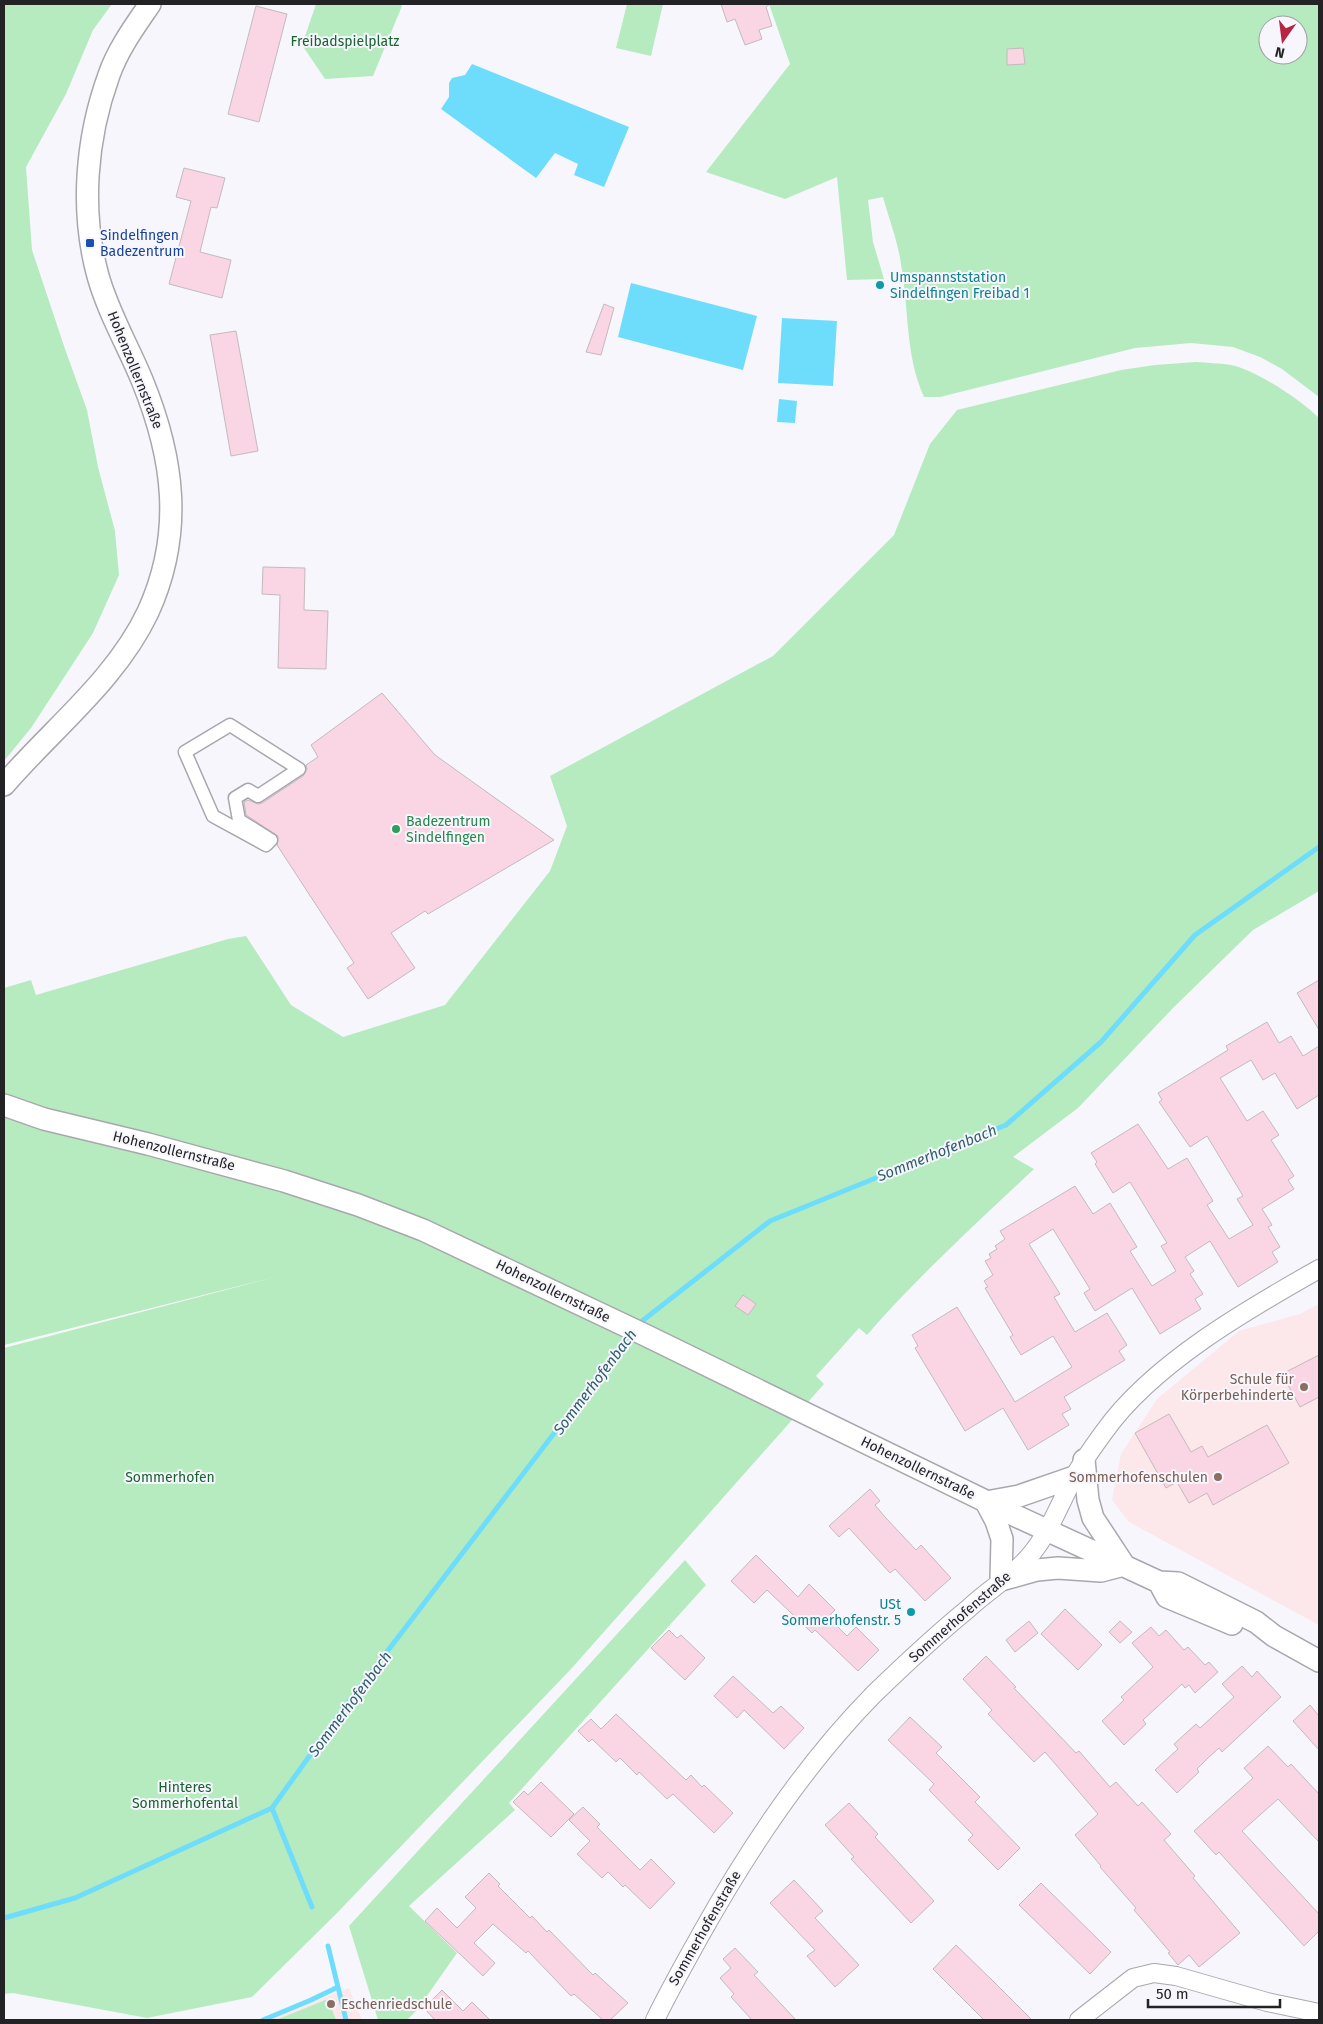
<svg xmlns="http://www.w3.org/2000/svg" width="1323" height="2024" font-family="'Fira Sans',sans-serif">
<style>
.education{fill:#fce7ea}
.green{fill:#b6ebbf;fill-rule:evenodd}
.water{fill:#6eddfc}
.lines{fill:none;stroke-linecap:round;stroke-linejoin:round}
.stream{stroke:#6eddfc;stroke-width:5}
.building{fill:#fad5e3;stroke:#c2bbbd}
.pedestrian-casing{stroke:#a8a7ae;stroke-width:15}
.minor-casing{stroke:#a8a7ae;stroke-width:20}
.tertiary-casing{stroke:#a8a7ae;stroke-width:24}
.pedestrian{stroke:#fff;stroke-width:12}
.minor{stroke:#fff;stroke-width:18}
.tertiary{stroke:#fff;stroke-width:21}
.transit-dot{fill:#1a4fb4;stroke:#f7f6fd;stroke-width:2}
.culture-dot{fill:#0f9aa8;stroke:#f7f6fd;stroke-width:2}
.leisure-dot{fill:#2e9e5b;stroke:#f7f6fd;stroke-width:2}
.education-dot{fill:#8d6e63;stroke:#f7f6fd;stroke-width:2}
.labels{text-anchor:middle;dominant-baseline:central;stroke-width:4;stroke-linejoin:round;paint-order:stroke}
.park-label{font-size:14px;fill:#16642f;stroke:#f7f6fd}
.transit-label{font-size:14px;fill:#164399;stroke:#f7f6fd;text-anchor:start}
.culture-label{font-size:14px;fill:#0d838f;stroke:#f7f6fd;text-anchor:start}
.street-label{font-size:14px;fill:#232225;stroke:#f7f6fd}
.leisure-label{font-size:14px;fill:#27864d;stroke:#f7f6fd;text-anchor:start}
.education-label{font-size:14px;fill:#785e54;stroke:#f7f6fd;text-anchor:end}
.water-label{font-size:15px;font-style:italic;fill:#2f5f6c;stroke:#f7f6fd}
</style>
<rect width="100%" height="100%" fill="#f7f6fd"/>
<path class="education" d="M1319,1304V1625L1129,1522L1112,1500L1121,1454L1157,1399L1239,1331L1300,1314Z
M349,1988L362,2020H266Z"/>
<path class="green" d="M4,4H112L93,30L66,94L26,167L32,250L65,349L87,410L98,467L115,531L119,575L93,633L31,728L4,761Z
M316,4H400L402,6L373,76L325,79L302,45Z
M627,4H663L651,56L616,48Z
M769,4H1319V397L1282,369L1260,357L1233,347L1191,343L1135,348L940,397H924C905,355 909,308 901,264C898,242 889,219 883,197L868,200L873,242L884,279L847,280L837,177L785,199L706,172L790,64ZM1268,25H1298V55H1268Z
M1196,362C1207,363 1219,363 1231,365C1256,370 1301,400 1319,418V891L1253,930L1173,1008L1078,1108L1013,1157L1034,1169C977,1223 918,1276 867,1335L859,1328L816,1376L824,1384L571,1669L337,1913L252,1997L147,2018L13,1993L4,1994V1348L279,1276L4,1345V988L31,980L36,995L228,939L246,936L291,1005L343,1037L445,1005L550,871L567,826L550,776L773,656L894,535L930,444L957,410L1121,370L1155,365Z
M685,1560L706,1585L509,1803L515,1810L409,1906L457,1953L417,2010L407,2020H378L349,1926Z
M328,1999L336,2020H276Z"/>
<path class="water" d="M472,64L629,127L604,187L574,175L578,164L555,153L536,178L441,109L449,97V83L452,78L465,75Z
M631,283L757,316L743,370L618,337Z
M782,318L837,321L833,386L778,383Z
M779,399L797,401L795,423L777,422Z"/>
<g class="lines">
<path class="stream" d="M637,1325L770,1221L1006,1125L1101,1042L1195,935L1319,847
M272,1808L312,1907
M4,1918L75,1898L272,1808L347,1704L630,1334
M328,1946L346,2020
M263,2020L311,2000L338,1987"/>
</g>
<path class="building" d="M721,4H770L766,7L772,26L759,30L762,39L745,45L735,19L727,22Z
M256,6L287,14L259,122L228,114Z
M1023,48L1025,64L1007,65V49Z
M184,168L225,178L217,208L211,207L200,252L231,260L222,298L169,284L191,201L176,197Z
M604,304L614,308L601,355L586,352Z
M236,331L258,451L231,456L210,335Z
M263,567L305,568L304,610L328,611L326,669L278,668L280,595L262,594Z
M382,693L435,755L554,840L428,914L425,911L391,933L415,968L368,999L347,968L354,963L277,845L278,836L246,815L244,802L248,800L258,804L262,803L303,776L307,769L306,765L318,757L311,745Z
M1319,980V1030L1297,993Z
M1267,1022L1279,1043L1291,1036L1303,1056L1319,1046V1095L1297,1109L1275,1073L1263,1080L1251,1060L1220,1078L1247,1121L1263,1111L1279,1135L1271,1140L1294,1176L1288,1180L1294,1189L1262,1209L1272,1225L1268,1227L1280,1247L1272,1252L1278,1262L1238,1287L1210,1241L1185,1257L1194,1271L1190,1274L1203,1294L1195,1299L1201,1309L1160,1334L1132,1288L1095,1311L1084,1293L1090,1289L1053,1229L1029,1244L1060,1294L1054,1297L1075,1332L1107,1313L1127,1345L1119,1351L1125,1360L1064,1397L1071,1409L1062,1414L1069,1425L1028,1450L1003,1408L965,1431L915,1348L918,1346L912,1335L957,1307L1015,1402L1072,1367L1053,1336L1021,1355L1010,1337L1013,1335L985,1288L988,1287L984,1281L993,1275L985,1261L991,1258L989,1254L997,1249L995,1246L1005,1239L1000,1231L1075,1186L1093,1214L1110,1203L1137,1247L1130,1251L1152,1286L1176,1271L1161,1246L1167,1243L1130,1182L1113,1193L1095,1164L1097,1162L1091,1153L1138,1124L1168,1169L1187,1158L1213,1201L1207,1205L1229,1239L1253,1225L1237,1199L1243,1196L1207,1136L1190,1147L1159,1102L1162,1100L1158,1093L1228,1050L1226,1046Z
M743,1295L756,1304L748,1315L735,1306Z
M1319,1355V1397L1300,1407L1282,1374Z
M1169,1414L1191,1452L1202,1446L1208,1457L1267,1425L1289,1463L1213,1505L1207,1493L1189,1503L1177,1482L1166,1488L1135,1433Z
M870,1489L880,1501L875,1505L885,1517L916,1550L921,1545L951,1578L925,1601L895,1569L890,1573L849,1528L839,1537L829,1526Z
M756,1555L798,1597L809,1584L835,1610L828,1617L847,1636L856,1627L879,1650L858,1671L815,1630L812,1633L767,1590L754,1603L731,1581Z
M1065,1609L1102,1645L1078,1670L1041,1634Z
M1029,1621L1038,1633L1015,1652L1006,1640Z
M1120,1621L1132,1632L1120,1643L1109,1632Z
M1151,1627L1159,1636L1166,1630L1184,1650L1188,1647L1205,1665L1209,1662L1218,1672L1195,1693L1189,1685L1185,1688L1182,1684L1143,1720L1146,1724L1124,1745L1102,1721L1124,1700L1121,1697L1153,1667L1132,1643Z
M669,1630L677,1638L681,1635L705,1658L685,1680L651,1648Z
M986,1656L1016,1687L1014,1688L1076,1753L1079,1751L1110,1787L1116,1782L1138,1806L1142,1802L1171,1834L1164,1840L1195,1876L1193,1878L1240,1933L1199,1967L1189,1955L1178,1965L1168,1953L1170,1952L1134,1910L1136,1908L1100,1867L1101,1866L1075,1835L1098,1814L1045,1752L1034,1762L988,1714L992,1710L963,1679Z
M1242,1666L1252,1677L1257,1671L1281,1697L1222,1752L1219,1748L1208,1758L1197,1769L1199,1772L1177,1793L1155,1770L1178,1749L1174,1744L1196,1724L1200,1728L1234,1697L1222,1684Z
M733,1676L773,1713L781,1706L804,1728L784,1749L744,1710L737,1718L714,1696Z
M1310,1705L1319,1716V1750L1293,1721Z
M616,1714L686,1780L691,1775L702,1787L704,1785L733,1813L714,1833L673,1794L667,1799L639,1772L637,1775L620,1758L616,1762L592,1739L589,1742L578,1731L591,1719L601,1729Z
M910,1717L942,1747L936,1753L980,1797L975,1802L1020,1848L998,1870L968,1840L973,1835L929,1790L934,1784L888,1740Z
M1268,1746L1288,1767L1291,1764L1319,1794V1842L1278,1799L1242,1831L1319,1914V1931L1304,1946L1219,1852L1216,1855L1194,1831L1253,1778L1244,1768Z
M541,1782L574,1814L551,1837L513,1802L524,1791L528,1795Z
M849,1803L878,1834L875,1837L934,1901L911,1923L851,1859L854,1857L825,1825Z
M583,1807L600,1824L597,1827L640,1870L651,1859L675,1883L650,1909L625,1885L623,1887L608,1872L602,1878L577,1854L590,1841L569,1820Z
M489,1873L500,1884L498,1886L530,1918L532,1916L547,1932L549,1930L593,1975L595,1973L628,2003L610,2020H603L574,1994L571,1996L528,1951L526,1953L493,1924L474,1943L495,1963L483,1976L425,1921L437,1908L457,1928L476,1908L465,1897Z
M794,1880L823,1911L815,1918L859,1965L835,1987L807,1956L815,1950L770,1903Z
M1041,1883L1111,1952L1090,1974L1019,1905Z
M956,1945L993,1981L1032,2020H984L933,1969Z
M735,1948L758,1972L754,1975L796,2020H752L731,1997L734,1994L720,1978L731,1968L723,1959Z
M442,1990L463,2011L472,2002L490,2020H435L424,2008Z"/>
<g class="lines">
<defs>
<path id="pedestrian" d="M230,725L299,769L258,796L248,790L235,798L239,820L271,840L266,845L213,816L185,752Z"/>
<path id="minor" d="M655,2020C669,1991 685,1963 701,1934C749,1848 804,1765 874,1694C905,1664 936,1635 969,1608C985,1593 1004,1581 1020,1566C1046,1542 1057,1509 1073,1479C1082,1462 1093,1447 1104,1432C1152,1364 1248,1309 1319,1269
M1079,2020L1133,1978L1154,1973L1176,1976L1267,2002L1319,2013"/>
<path id="tertiary" d="M4,785C52,729 116,680 148,612C184,533 174,458 142,380C128,346 108,312 98,276C80,211 86,138 109,75C118,49 135,26 150,4
M4,1105L44,1119L148,1144L284,1181L358,1205L423,1230L645,1335L1016,1516L1159,1582L1178,1583L1256,1622L1274,1636L1319,1661
M1084,1460L1088,1500L1093,1518L1124,1565
M986,1502L996,1521L1002,1539L1001,1580L1037,1570L1058,1568L1101,1571L1124,1565
M986,1502L1019,1496L1074,1477
M1159,1582L1167,1597L1232,1624"/>
</defs>
<use href="#pedestrian" class="pedestrian-casing"/>
<use href="#minor" class="minor-casing"/>
<use href="#tertiary" class="tertiary-casing"/>
<use href="#pedestrian" class="pedestrian"/>
<use href="#minor" class="minor"/>
<use href="#tertiary" class="tertiary"/>
</g>
<rect class="transit-dot" x="85" y="238" width="10" height="10" rx="2.5"/>
<g class="culture-dot">
<circle cx="880" cy="285" r="5"/>
<circle cx="911" cy="1612" r="5"/>
</g>
<circle class="leisure-dot" cx="396" cy="829" r="5"/>
<g class="education-dot">
<circle cx="1304" cy="1387" r="5"/>
<circle cx="1218" cy="1477" r="5"/>
<circle cx="331" cy="2004" r="5"/>
</g>
<g class="labels">
<g class="park-label">
<text x="345" y="41">Freibadspielplatz</text>
<text x="170" y="1477">Sommerhofen</text>
<text x="185" y="1787">Hinteres<tspan x="185" dy="16">Sommerhofental</tspan></text>
</g>
<g class="transit-label">
<text x="100" y="235">Sindelfingen<tspan x="100" dy="16">Badezentrum</tspan></text>
</g>
<g class="culture-label">
<text x="890" y="277">Umspannststation<tspan x="890" dy="16">Sindelfingen Freibad 1</tspan></text>
<text x="901" y="1604" text-anchor="end">USt<tspan x="901" dy="16">Sommerhofenstr. 5</tspan></text>
</g>
<g class="street-label">
<text transform="translate(135 370) rotate(68)">Hohenzollernstraße</text>
<text transform="translate(174 1151) rotate(14)">Hohenzollernstraße</text>
<text transform="translate(553 1291) rotate(26)">Hohenzollernstraße</text>
<text transform="translate(918 1468) rotate(26)">Hohenzollernstraße</text>
<text transform="translate(960 1617) rotate(-41)">Sommerhofenstraße</text>
<text transform="translate(705 1928) rotate(-60)">Sommerhofenstraße</text>
</g>
<g class="leisure-label">
<text x="406" y="821">Badezentrum<tspan x="406" dy="16">Sindelfingen</tspan></text>
</g>
<g class="education-label">
<text x="1294" y="1379">Schule für<tspan x="1294" dy="16">Körperbehinderte</tspan></text>
<text x="1208" y="1477">Sommerhofenschulen</text>
<text x="341" y="2004" text-anchor="start">Eschenriedschule</text>
</g>
<g class="water-label">
<text transform="translate(937 1153) rotate(-22)">Sommerhofenbach</text>
<text transform="translate(595 1382) rotate(-53)">Sommerhofenbach</text>
<text transform="translate(350 1704) rotate(-53)">Sommerhofenbach</text>
</g>
</g>
<rect width="1323" height="2024" fill="none" stroke="#232225" stroke-width="10"/>
<g transform="translate(1283 40) rotate(194)"><circle r="24" fill="#f7f6fd" stroke="#a2a1a7"/>
<path d="M0-4L9 19L0 12L-9 19Z" fill="#b72542"/>
<text y="-8" font-size="14" font-weight="bold" text-anchor="middle" fill="#232225">N</text>
</g>
<path d="M1148 1999v8h132v-8" fill="none" stroke="#232225" stroke-width="2.5"/>
<text x="1156" y="1999" font-size="15" fill="#232225" stroke="#f7f6fd" stroke-width="4" paint-order="stroke">50 m</text>
</svg>
